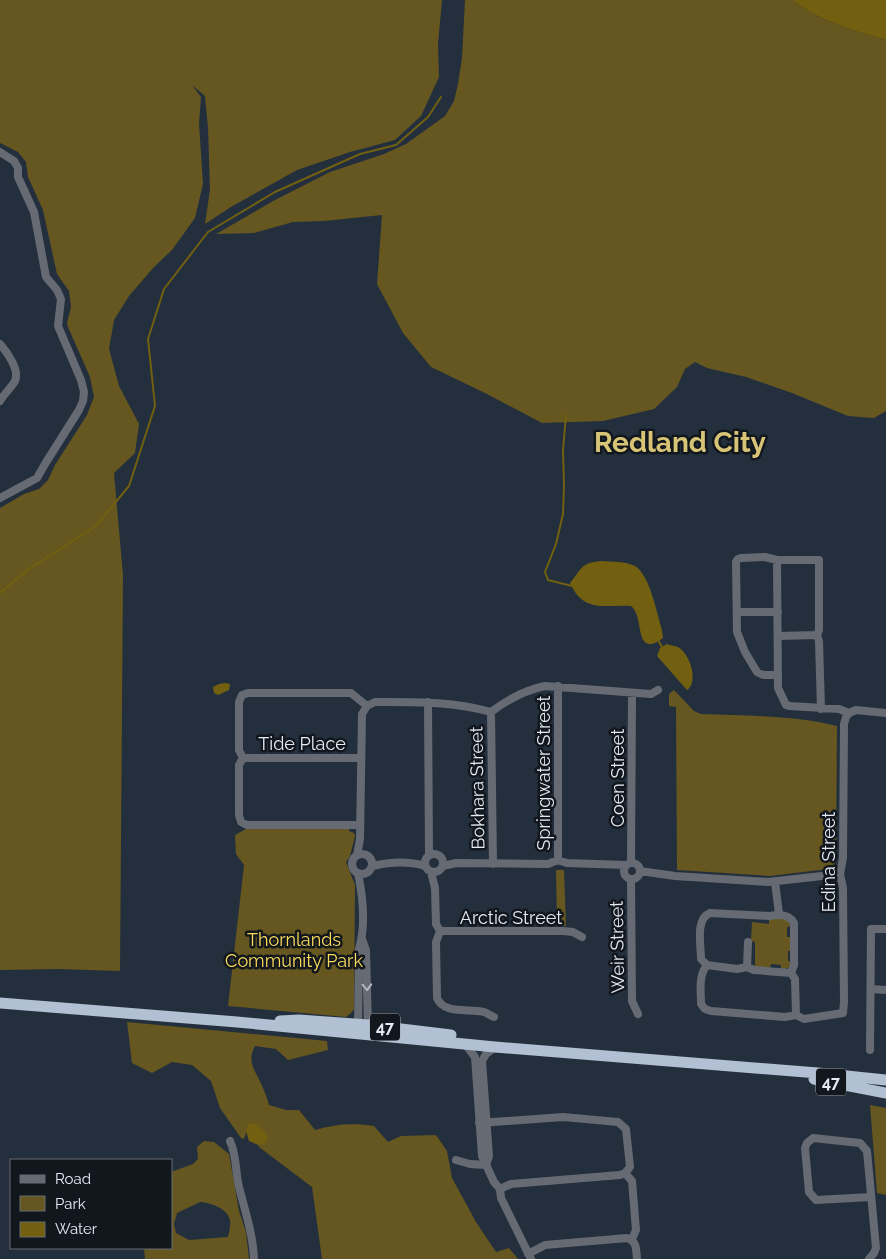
<svg xmlns="http://www.w3.org/2000/svg" width="886" height="1259" font-family="Raleway,sans-serif">
<style>
.green{fill:#65571f;fill-rule:evenodd}
.water{fill:#726010}
.lines{fill:none;stroke-linecap:round;stroke-linejoin:round}
.stream{stroke:#726010;stroke-width:2}
.minor{stroke:#666b73;stroke-width:8}
.highway{stroke:#b1c0d2;stroke-width:11}
.oneway{stroke:#b1b7c0}
.labels{text-anchor:middle;dominant-baseline:central;stroke-width:5;stroke-linejoin:round;paint-order:stroke}
.shield{fill:#12171d;stroke:#a4abb4;stroke-width:1}
.shield-label{font-size:16px;font-weight:bold;fill:#e3eaf4}
.street-label{font-size:18px;fill:#e3eaf4;stroke:#12171d}
.park-label{font-size:18px;fill:#f9da5a;stroke:#12171d}
.town-label{font-size:28px;font-weight:bold;fill:#d7c477;stroke:#12171d}
</style>
<rect width="100%" height="100%" fill="#242f3d"/>
<path class="green" d="M0,0H442L438,44L439,77L421,116L395,140L350,152L297,170L231,207L205,224L210,189L208,128L205,96L192,85L201,97L199,123L203,184L195,218L172,250L154,267L129,296L114,320L109,349L119,386L139,424L135,453L114,473L123,575L120,971L58,969L0,970V508L24,494L39,489L48,480L55,465L87,415L94,397L90,377L68,327L67,323L71,307L69,291L57,274L43,210L28,177L26,162L18,152L0,143Z
M465,0H792C819,21 854,31 886,40V411L874,418L848,416L792,393L746,377L707,368L695,362L685,369L677,387L654,409L603,421L542,423L487,394L431,367L403,333L377,284L382,215L324,221L293,222L254,233L216,234L275,200L330,172L384,154L406,144L445,116L454,101L458,84L462,58Z
M674,690L694,711L701,714C746,716 793,715 837,726L836,860L834,865L828,869L770,876L677,870L676,707L669,706V694Z
M349,828V831L354,833L355,836L350,856L346,862L355,885L354,1009L351,1013L346,1017L228,1006L244,865L236,854L235,835L246,829Z
M556,870H564L566,926H557Z
M777,917L787,920L791,926L787,927V937H791L792,951H788V961L792,962L790,967L785,969H781V965L771,964L770,968L755,967V942L751,941L752,922L769,924V919Z
M127,1022L327,1041L328,1050L288,1060L276,1049L255,1046C246,1063 256,1071 262,1086C265,1092 267,1099 269,1105L286,1110H299L315,1130C336,1124 353,1123 374,1126L388,1142L401,1136L436,1135L447,1151L452,1178L476,1222L496,1252L509,1248L518,1259H322L312,1187L259,1147L258,1145L260,1143H264V1133L260,1128L248,1127L244,1139L241,1138L220,1108L211,1081L192,1065L172,1062L152,1073L132,1063Z
M870,1105L886,1108V1195L877,1193Z
M204,1141L214,1142L229,1154L239,1211L246,1232L249,1259H145L144,1248H171V1172L193,1164L198,1159L197,1147ZM200,1202C211,1203 227,1208 230,1220C231,1225 229,1232 228,1237L189,1240L176,1233L174,1224L177,1213Z"/>
<path class="water" d="M792,0H886V40C854,31 819,21 792,0Z
M601,561C612,562 625,561 635,566C650,575 657,614 662,630L663,638C633,660 645,616 631,606C605,604 584,614 570,583C582,569 580,563 601,561Z
M667,644C672,646 679,646 682,650C691,659 698,682 687,690L657,656L660,648Z
M225,683L230,684L229,690L218,695L214,693L213,687L219,684Z
M250,1123L258,1125L267,1135V1142L258,1145L249,1141L246,1131L248,1124Z"/>
<g class="lines">
<path class="stream" d="M566,415L563,450L564,486L563,514L556,544L545,572L548,580L572,586
M0,593L29,569L96,526L129,486L155,406L148,339L164,289L208,232L275,192L360,154L396,145L428,117L441,97
M658,640L662,647"/>
<path class="minor" d="M0,152L14,161L18,168V177L34,212L46,277L57,290L61,299L58,326L81,380L84,392L83,401L79,410L45,464L37,478L0,498
M0,344C7,352 20,370 15,381C11,388 4,394 0,401
M777,560L778,688L786,705L790,706L839,709L849,713
M737,612H778
M778,636L817,635
M778,675H763L757,672L745,652L737,632L736,562L738,559L741,558L765,557L777,560H819V630L817,635L819,641L821,709
M558,686V860
M428,702L429,855
M491,712L493,864
M849,713L856,710L886,713
M243,758H361
M360,825H247L241,822L239,815V765L243,758L239,750V702L242,695L248,693H351L367,706
M425 863a9 9 0 1 1 18 0a9 9 0 1 1-18 0Z
M352 864a10 10 0 1 1 20 0a10 10 0 1 1-20 0Z
M357,855L360,839L362,714L367,706L375,702C413,702 453,701 491,712C507,700 525,690 545,686L651,694L658,690
M631,863L632,693
M624 871a8 8 0 1 1 16 0a8 8 0 1 1-16 0Z
M373,866C390,862 408,861 425,866
M443,866L456,863L548,864L558,860L567,863L626,865
M640,871L675,876L768,882L840,874
M431,872L435,888L436,924L440,931L436,942L437,998C444,1015 469,1008 484,1012C487,1013 491,1016 494,1017
M631,879L632,1001L638,1014
M775,882L779,914
M710,913L770,916C779,914 789,914 794,923V965L791,973L754,970L747,967L737,969L707,965L701,959C701,945 695,919 710,913Z
M440,931H563L573,932L582,937
M362,939L366,950L368,1028
M707,965C698,976 701,991 701,1004L705,1009L711,1011L785,1017L796,1015L795,979L791,973
M747,967L748,942
M871,989L886,990
M796,1015L804,1019L843,1013L844,1002L843,888L840,874L843,858L844,724L846,717L849,713
M358,1027L359,949C366,925 363,897 358,873
M465,1044L475,1057L482,1156L494,1182L500,1189L501,1198L531,1259
M870,1050L871,929H886
M479,1123L563,1117L618,1122L626,1129L630,1167L625,1173L620,1175L511,1184L500,1189
M230,1141C237,1156 235,1171 239,1187C245,1211 253,1234 254,1259
M456,1160L470,1164L486,1165
M486,1165L489,1156L482,1061L486,1054L495,1047
M625,1173L632,1181L636,1230L632,1239
M528,1254L545,1245L627,1238C637,1241 636,1249 637,1259
M869,1259L874,1253L876,1248L867,1151L860,1143L813,1138L807,1143L805,1148L809,1192L816,1200L871,1197"/>
<path class="highway" d="M0,1003L237,1022L495,1047L818,1073L886,1080
M280,1021L299,1020L368,1025L451,1035
M814,1079L886,1093"/>
</g>
<defs><path id="oneway-chevron" d="M-2-3.5L2.5 0L-2 3.5" fill="none" stroke-width="1.6" stroke-linecap="round" stroke-linejoin="round" transform="scale(1.25)"/></defs>
<use class="oneway" href="#oneway-chevron" transform="translate(367 987) rotate(88)"/>
<g class="labels">
<g class="shield">
<rect x="370" y="1013.5" width="30" height="27" rx="4"/>
<rect x="816" y="1068.5" width="30" height="27" rx="4"/>
</g>
<g class="shield-label">
<text x="385" y="1027">47</text>
<text x="831" y="1082">47</text>
</g>
<g class="street-label">
<text x="302" y="743">Tide Place</text>
<text transform="translate(543 773) rotate(-90)">Springwater Street</text>
<text transform="translate(617 778) rotate(-90)">Coen Street</text>
<text transform="translate(477 788) rotate(-91)">Bokhara Street</text>
<text transform="translate(828 862) rotate(-90)">Edina Street</text>
<text x="511" y="917">Arctic Street</text>
<text transform="translate(617 947) rotate(-91)">Weir Street</text>
</g>
<g class="park-label">
<text x="294" y="939">Thornlands<tspan x="294" dy="21">Community Park</tspan></text>
</g>
<g class="town-label">
<text x="680" y="442">Redland City</text>
</g>
</g>
<rect x="10" y="1159" width="162" height="90" fill="#12171d" stroke="#666b73"/>
<rect x="20" y="1175" width="25" height="8" fill="#666b73" stroke="#666b73"/>
<text x="55" y="1184" font-size="15" fill="#e3eaf4">Road</text>
<rect x="20" y="1196" width="25" height="15" fill="#65571f" stroke="#666b73"/>
<text x="55" y="1209" font-size="15" fill="#e3eaf4">Park</text>
<rect x="20" y="1222" width="25" height="15" fill="#726010" stroke="#666b73"/>
<text x="55" y="1234" font-size="15" fill="#e3eaf4">Water</text>
</svg>
